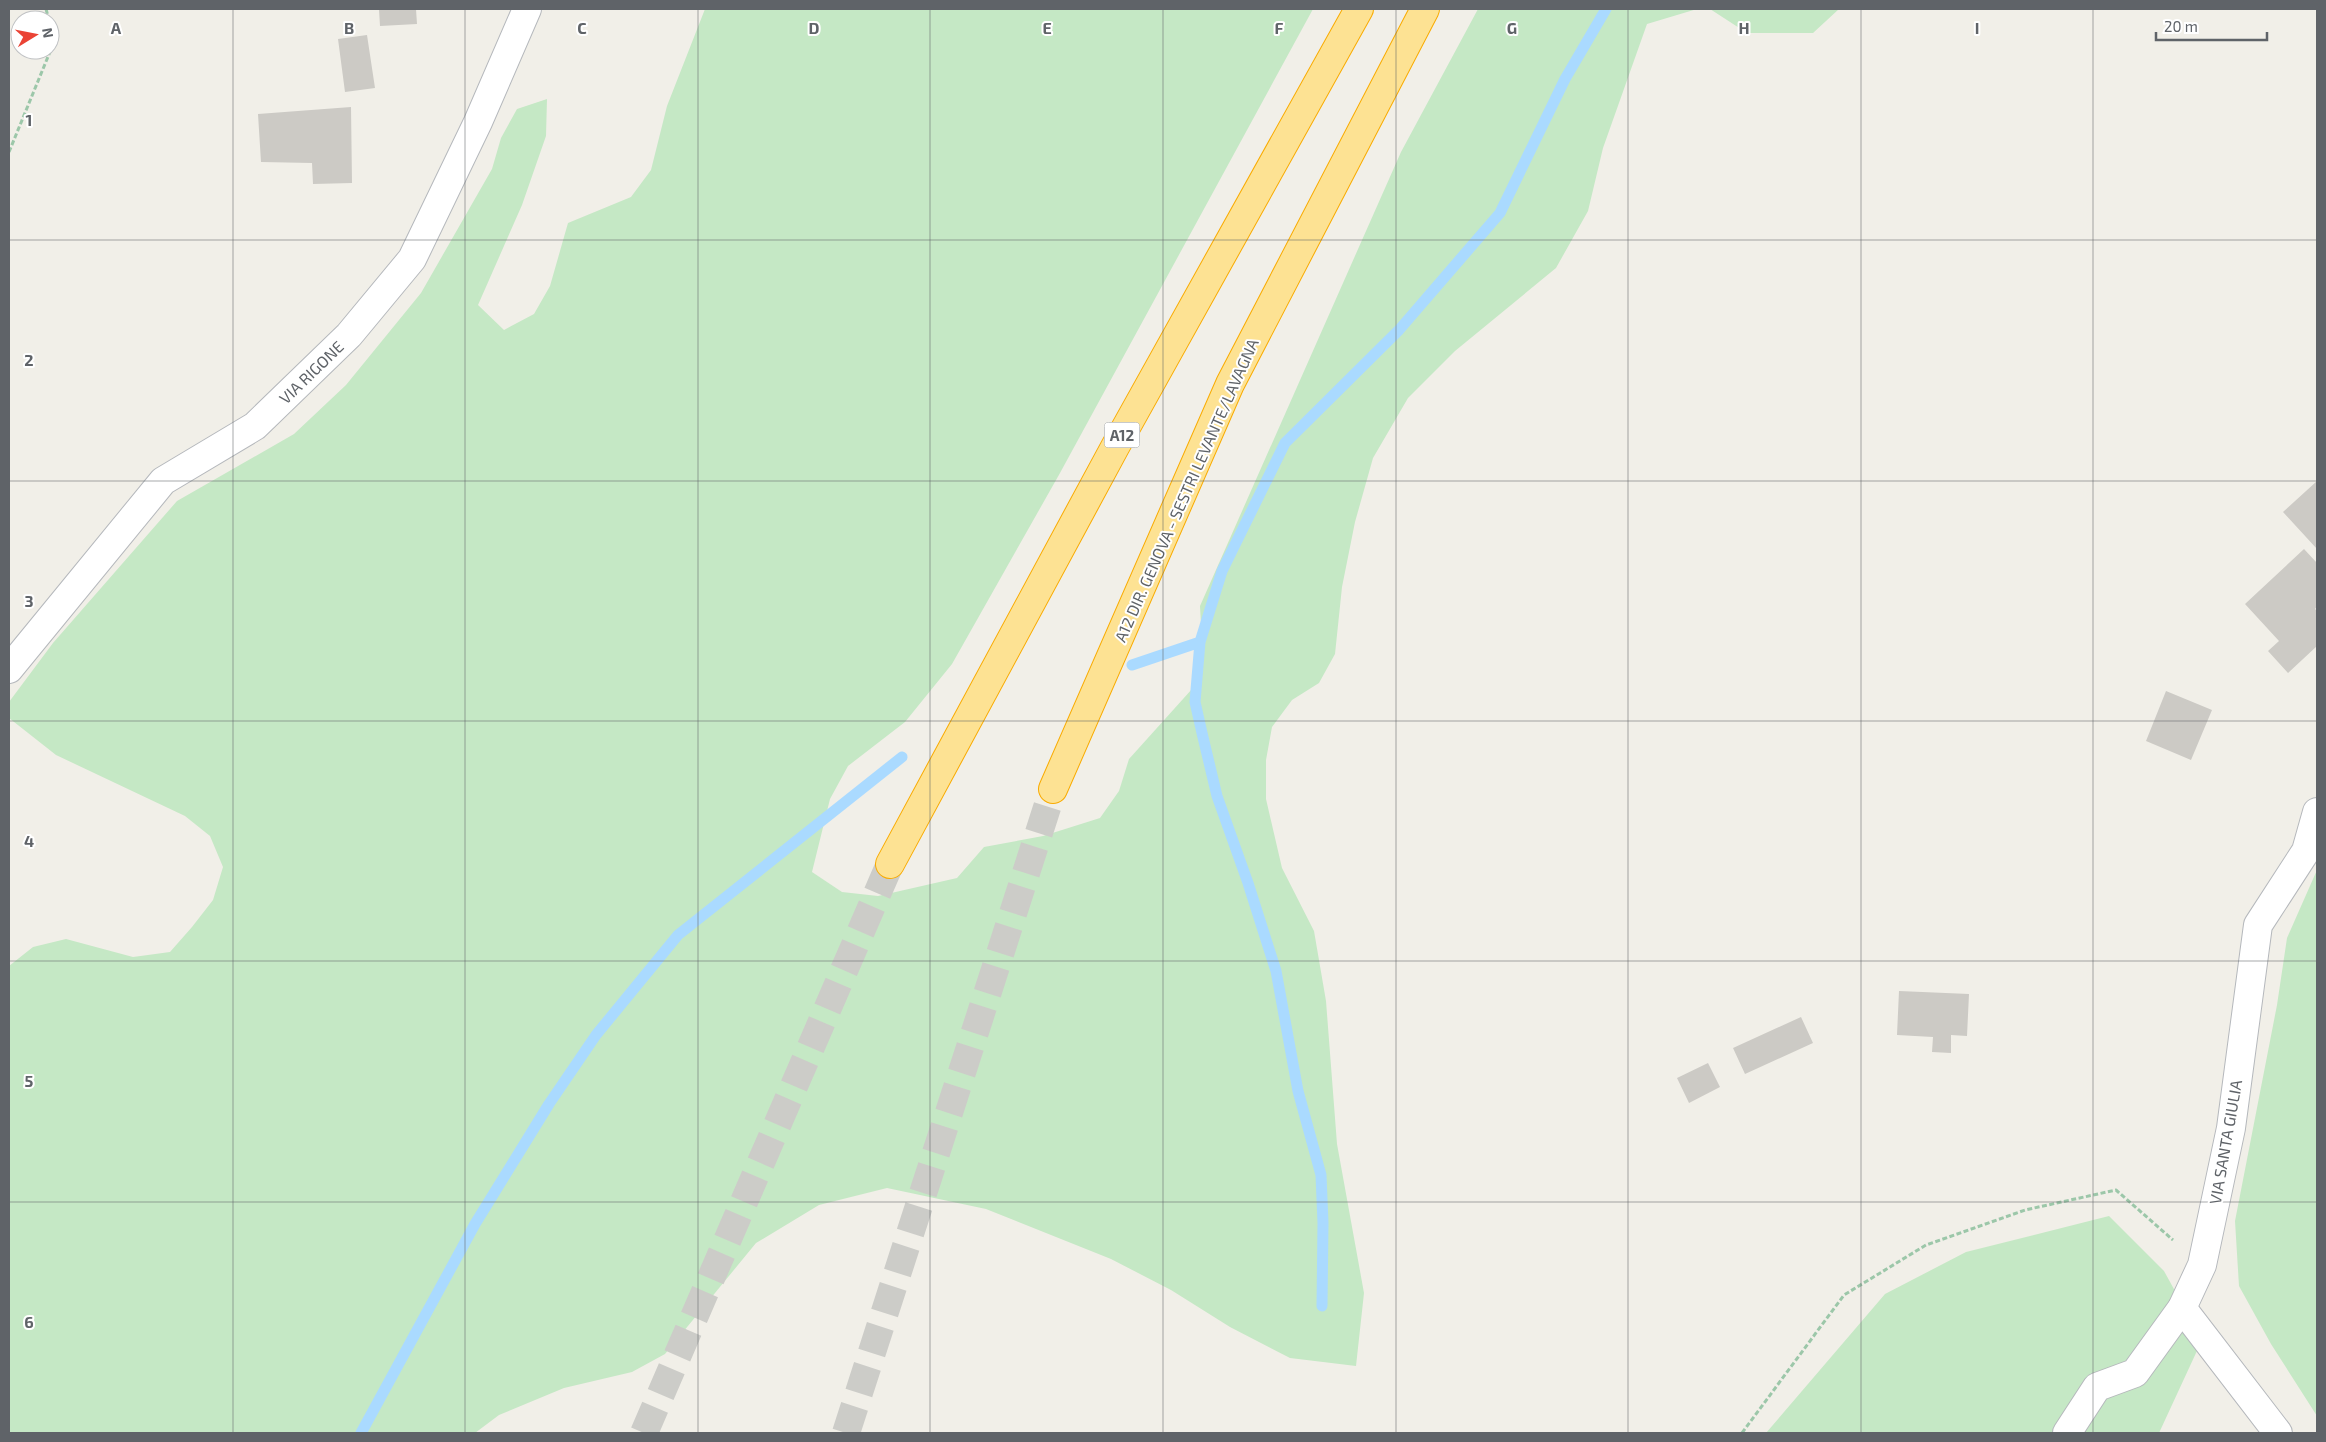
<svg xmlns="http://www.w3.org/2000/svg" width="2326" height="1442" font-family="'Exo 2',sans-serif">
<style>
.green{fill:#c5e8c5}
.lines{fill:none;stroke-linecap:round;stroke-linejoin:round}
.stream{stroke:#aadaff;stroke-width:11}
.building{fill:#cccac5}
.motorway-tunnel{stroke:#ccccc8;stroke-width:28;stroke-dasharray:28 14;stroke-linecap:butt}
.minor-casing{stroke:#b5b8bc;stroke-width:30}
.tertiary-casing{stroke:#b5b8bc;stroke-width:30}
.motorway-casing{stroke:#f9ab00;stroke-width:30}
.path{stroke:#9cc7a9;stroke-width:3;stroke-dasharray:5 2.5;stroke-linecap:butt}
.minor{stroke:#fff;stroke-width:28}
.tertiary{stroke:#fff;stroke-width:28}
.motorway{stroke:#fde293;stroke-width:28}
.grid{fill:none;stroke:#5f6368;stroke-width:1;stroke-opacity:0.55}
.labels{text-anchor:middle;dominant-baseline:central;stroke-width:4;stroke-linejoin:round;paint-order:stroke}
.shield{fill:#fff;stroke:#8f9295;stroke-width:1}
.shield-label{font-size:15px;font-weight:bold;fill:#5f6368}
.street-label{font-size:16px;fill:#5f6368;stroke:#fff}
.grid-label{font-size:16px;text-anchor:middle;font-weight:bold;fill:#5f6368;stroke:#fff;stroke-width:4;stroke-linejoin:round;paint-order:stroke}
</style>
<rect width="100%" height="100%" fill="#f1efe8"/>
<path class="green" d="M705,9H1313L1060,473L952,664L905,722L848,766L830,799L812,872L842,892L878,896L957,878L984,847L1043,836L1100,818L1119,791L1129,759L1192,689L1202,643L1200,606L1401,152L1478,9H1697L1647,24L1603,148L1588,211L1556,268L1455,351L1408,398L1373,458L1355,522L1342,587L1335,654L1319,683L1292,700L1272,727L1266,760V799L1282,868L1314,931L1326,1001L1337,1144L1364,1293L1356,1366L1290,1358L1230,1327L1171,1290L1111,1259L986,1209L887,1188L819,1205L756,1243L665,1354L632,1372L564,1388L499,1415L475,1433H9V966L33,947L66,939L133,957L170,952L192,927L213,900L223,867L210,836L185,816L56,755L9,718V702L53,643L177,501L294,434L346,385L421,293L492,169L501,138L517,109L547,99L546,136L522,205L478,305L504,330L534,314L550,286L568,223L631,197L651,170L667,106Z
M1710,9H1839L1813,33H1747Z
M2317,870V1416L2271,1344L2239,1286L2235,1221L2277,1005L2287,938Z
M2109,1216L2164,1271L2202,1340L2159,1433H1766L1885,1294L1966,1252Z"/>
<g class="lines">
<path class="stream" d="M1132,665L1200,642
M1322,1306L1323,1223L1321,1175L1298,1091L1276,971L1248,883L1217,796L1202,733L1195,702L1200,642L1222,571L1285,443L1399,330L1500,213L1565,79L1606,9
M361,1433L475,1224L549,1104L596,1035L678,935L902,757"/>
</g>
<path class="building" d="M379,9H416L417,24L380,26Z
M367,35L375,88L345,92L338,39Z
M351,107L352,183L313,184L312,163L261,162L258,114Z
M2317,481V549L2283,512Z
M2304,549L2317,563V606L2315,609L2317,611V646L2288,673L2268,651L2279,641L2245,604Z
M2166,691L2212,710L2191,760L2146,741Z
M1899,991L1969,994L1967,1036L1951,1035V1053L1932,1052L1933,1037L1897,1035Z
M1801,1017L1813,1043L1745,1074L1733,1048Z
M1708,1063L1720,1087L1689,1103L1677,1078Z"/>
<g class="lines">
<path class="motorway-tunnel" d="M644,1433L890,864
M846,1433L1053,789"/>
<defs>
<path id="minor" d="M2182,1308L2278,1433"/>
<path id="tertiary" d="M9,669L163,481L255,426L349,335L412,259L478,122L527,9
M2067,1433L2097,1387L2135,1373L2182,1308L2202,1265L2231,1128L2258,925L2306,851L2317,812"/>
<path id="motorway" d="M1053,789L1230,384L1425,9
M890,864L1115,447L1359,9"/>
</defs>
<use href="#minor" class="minor-casing"/>
<use href="#tertiary" class="tertiary-casing"/>
<use href="#motorway" class="motorway-casing"/>
<path class="path" d="M46,9L49,20
M9,152L54,42L50,25
M1742,1433L1844,1295L1926,1245L2025,1210L2116,1190L2173,1240"/>
<use href="#minor" class="minor"/>
<use href="#tertiary" class="tertiary"/>
<use href="#motorway" class="motorway"/>
</g>
<path class="grid" d="M233,9V1433M465,9V1433M698,9V1433M930,9V1433M1163,9V1433M1396,9V1433M1628,9V1433M1861,9V1433M2093,9V1433M9,240H2317M9,481H2317M9,721H2317M9,961H2317M9,1202H2317"/>
<g class="labels">
<rect class="shield" x="1104.5" y="422.5" width="35" height="25" rx="4"/>
<g class="shield-label">
<text x="1122" y="435">A12</text>
</g>
<g class="street-label">
<text transform="translate(311 372) rotate(-44)">VIA RIGONE</text>
<text transform="translate(1186 490) rotate(-66)">A12 DIR. GENOVA - SESTRI LEVANTE/LAVAGNA</text>
<text transform="translate(2225 1142) rotate(-80)">VIA SANTA GIULIA</text>
</g>
</g>
<g class="grid-label">
<text x="116" y="34">A</text>
<text x="349" y="34">B</text>
<text x="582" y="34">C</text>
<text x="814" y="34">D</text>
<text x="1047" y="34">E</text>
<text x="1279" y="34">F</text>
<text x="1512" y="34">G</text>
<text x="1744" y="34">H</text>
<text x="1977" y="34">I</text>
<text x="29" y="126">1</text>
<text x="29" y="366">2</text>
<text x="29" y="607">3</text>
<text x="29" y="847">4</text>
<text x="29" y="1087">5</text>
<text x="29" y="1328">6</text>
</g>
<rect width="2326" height="1442" fill="none" stroke="#5f6368" stroke-width="20"/>
<g transform="translate(35 35) rotate(80)"><circle r="24" fill="#ffffff" stroke="#bfc1c3"/>
<path d="M0-4L9 19L0 12L-9 19Z" fill="#ea4335"/>
<text y="-8" font-size="14" font-weight="bold" text-anchor="middle" fill="#5f6368">N</text>
</g>
<path d="M2156 32v8h111v-8" fill="none" stroke="#5f6368" stroke-width="2.5"/>
<text x="2164" y="32" font-size="15" fill="#5f6368" stroke="#ffffff" stroke-width="4" paint-order="stroke">20 m</text>
</svg>
